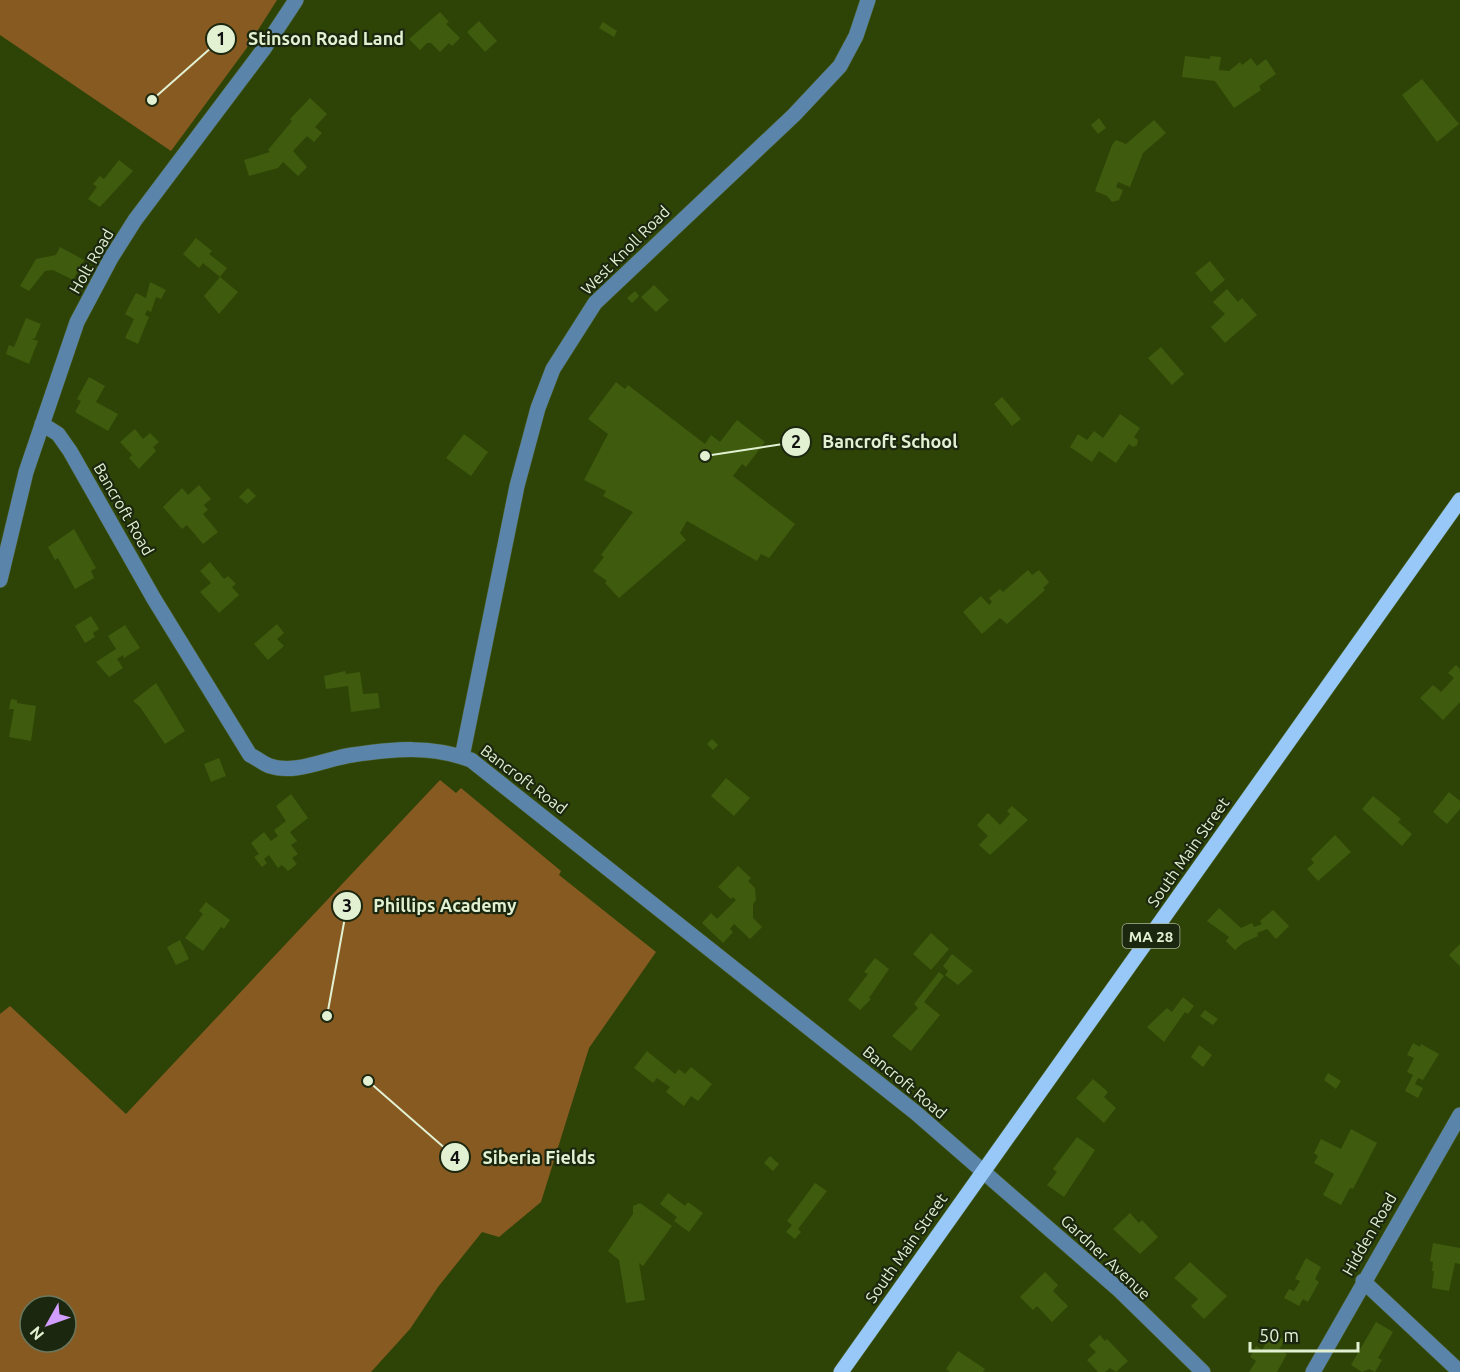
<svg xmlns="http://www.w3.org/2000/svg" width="1460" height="1372" font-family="Ubuntu,sans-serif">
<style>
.green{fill:#875a22;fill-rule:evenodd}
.building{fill:#3f5b0d}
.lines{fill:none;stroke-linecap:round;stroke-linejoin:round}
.minor-casing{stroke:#4b6027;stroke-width:16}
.major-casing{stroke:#4b6027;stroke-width:16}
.minor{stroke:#5b84ab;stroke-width:15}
.major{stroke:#97c8f7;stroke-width:15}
.labels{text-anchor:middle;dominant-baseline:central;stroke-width:4.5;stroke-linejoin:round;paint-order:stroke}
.shield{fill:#1c270f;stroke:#a7b498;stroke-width:1.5}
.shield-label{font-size:15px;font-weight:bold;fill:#e2f1d2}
.street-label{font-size:16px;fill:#e2f1d2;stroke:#1c270f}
.leader{fill:none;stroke:#e2f1d2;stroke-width:2}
.callout-dot{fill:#e2f1d2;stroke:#1c270f;stroke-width:2}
.mark-label{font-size:18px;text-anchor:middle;font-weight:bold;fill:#111}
.callout-label{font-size:18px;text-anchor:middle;font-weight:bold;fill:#e2f1d2;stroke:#1c270f;stroke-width:4.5;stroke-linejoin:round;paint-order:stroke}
</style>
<rect width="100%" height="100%" fill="#2e4407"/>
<path class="green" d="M0,0H277L246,49L171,151L0,35Z
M440,780L456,793L461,788L561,871L559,875L656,952L589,1048L541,1202L499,1237L482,1232L438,1287L410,1329L371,1372H0V1014L10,1006L126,1114ZM30,1306H66V1342H30Z"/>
<path class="building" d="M440,12L449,22L446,24L460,38L452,46L449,43L440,52L431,43H427L420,50L409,39Z
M479,21L497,41L485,52L467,32Z
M603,22L617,31L614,37L599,28Z
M1185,56L1210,59V56L1221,57L1219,70L1229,71L1240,62L1242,65L1251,58L1257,66L1266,59L1276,74L1259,86L1261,90L1234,108L1215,81L1182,77Z
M1422,79L1459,124L1437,142L1402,95Z
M310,98L327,114L315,127L322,133L314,142L307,136L293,151L307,167L298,176L283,162L278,168L249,176L244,160L270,152L268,150L292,121L290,119Z
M1099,118L1106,128L1098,134L1091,125Z
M1154,120L1166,133L1143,153L1130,187L1118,182L1116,187L1123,190L1119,200L1112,202L1107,196L1095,191L1112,145L1116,140L1126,144Z
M119,160L133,171L100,207L88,199L97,187L93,184L100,176L104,179Z
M196,238L212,251L209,254L227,268L220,277L203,263L199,268L183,254Z
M60,247L84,260L73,280L53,270L45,271L29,291L20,286L36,259L56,255Z
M1210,261L1225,280L1211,292L1195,273Z
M220,277L238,292L219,314L204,296Z
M150,282L166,290L161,299L156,297L151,312L147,310L145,315L149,317L138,344L125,338L134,319L125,314L136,293L146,298Z
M654,285L669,300L656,312L641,297Z
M1227,289L1238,302L1242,298L1257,315L1225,343L1211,327L1225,314L1213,302Z
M635,291L639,296L632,303L627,298Z
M26,318L41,324L35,338L32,339L38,341L29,364L6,354L9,345L14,347Z
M1161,347L1184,374L1172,385L1148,358Z
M89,377L105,386L96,402L118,414L108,431L75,412L81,401L77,399Z
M616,382L625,389L628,385L705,444L711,435L720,442L737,420L765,442L746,467L742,464L733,476L795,524L769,558L761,554L757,561L687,521L680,533L686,540L619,598L605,583L607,581L593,571L604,557L601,555L633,512L603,496L606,491L584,480L608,434L588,419Z
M1002,397L1021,419L1012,426L994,404Z
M1120,414L1140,428L1134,437L1138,440L1137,445L1133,447L1129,444L1116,463L1099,451L1092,462L1070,447L1078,434L1087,440L1094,431L1103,438Z
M135,429L143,439L150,433L159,442L153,447L156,451L139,469L129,458L132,455L120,442Z
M464,434L488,452L471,476L446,458Z
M199,485L211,499L204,505L208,510L203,514L218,532L203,544L187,525L182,529L163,507L182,488L188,495Z
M248,488L256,496L247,504L239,497Z
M74,529L96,568L91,571L94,578L75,589L58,558L55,560L48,547Z
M210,562L224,579L228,576L236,584L232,587L239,595L219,613L200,592L211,583L200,571Z
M1028,570L1032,575L1039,570L1049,582L1043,588L1045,590L1007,624L1000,618L982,634L963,612L981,596L989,605L992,602L989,598L1000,589L1003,592Z
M91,616L99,629L93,633L95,637L85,643L75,626Z
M277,624L284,633L277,639L284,646L268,660L254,644Z
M125,625L140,648L124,658L123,655L117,659L123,668L109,677L96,662L116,649L108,636Z
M1456,665L1460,669V702L1443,720L1420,698L1433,685L1441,692L1454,678L1448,673Z
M345,671L346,674L360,672L363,694L378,693L380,708L351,712L348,686L326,689L324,676Z
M156,683L185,731L165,744L140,707L133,701Z
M11,699L17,700V703L36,706L31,741L9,737L14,709H9Z
M712,739L718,745L713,750L707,744Z
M219,758L226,776L211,782L204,764Z
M726,778L750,798L734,816L711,796Z
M1449,792L1460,801V809L1447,824L1433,812Z
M291,794L308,818L290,832L297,841L291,845L298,854L292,858L297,864L288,871L282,865L278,868L269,855L264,859L267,863L262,867L254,857L259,854L251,843L264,832L271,841L278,836L274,830L286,821L276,806Z
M1373,796L1401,819L1398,822L1412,834L1402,846L1362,809Z
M1012,806L1028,820L990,855L979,845L988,836L977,825L988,813L1000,825L1010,814L1007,811Z
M1335,835L1351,852L1318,881L1307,869L1314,863L1311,859Z
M738,866L751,878L748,881L755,888L756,900L753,904V918L762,927L750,939L734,924L730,929L733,932L723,943L702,923L711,913L717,919L736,900L733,897L731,899L718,887Z
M206,902L230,920L224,929L221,927L203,951L185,938L203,914L199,911Z
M1219,908L1241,928L1252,923L1254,927L1262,924L1260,921L1273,910L1289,926L1276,939L1267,929L1257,933L1258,936L1243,943L1235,950L1226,941L1229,937L1207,921Z
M931,933L949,949L931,970L913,954Z
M180,940L189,959L176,965L167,947Z
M1460,944V966L1449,955Z
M952,954L973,971L958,985L945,975L948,971L943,966Z
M875,958L889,969L869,998L871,999L860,1010L848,1000L868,974L864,972Z
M939,972L944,976L924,1002L940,1015L911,1051L892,1036L918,1008L914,1004Z
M1183,997L1194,1006L1188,1014L1185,1012L1164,1042L1147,1027L1167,1008L1172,1012Z
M1205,1010L1218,1019L1213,1025L1200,1016Z
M1413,1043L1420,1047L1421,1044L1439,1054L1423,1080L1418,1078L1415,1084L1423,1088L1418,1098L1405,1091L1413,1075L1407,1072L1414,1058L1407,1055Z
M1199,1045L1212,1055L1203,1067L1191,1057Z
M647,1051L675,1074L679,1069L685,1074L691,1067L712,1084L698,1101L691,1096L684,1106L666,1092L670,1087L657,1078L653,1083L634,1068Z
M1328,1073L1341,1081L1336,1089L1324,1080Z
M1093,1079L1108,1092L1104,1097L1116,1108L1104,1123L1076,1098Z
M1351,1129L1377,1143L1353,1189L1350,1188L1341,1205L1323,1195L1334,1174L1314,1163L1318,1156L1314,1153L1321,1139L1341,1149Z
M1077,1137L1095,1150L1064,1197L1047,1185L1057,1172L1053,1169Z
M770,1156L779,1164L773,1171L764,1163Z
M815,1183L827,1191L798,1229L801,1232L795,1239L786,1232L792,1225L787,1221Z
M668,1193L685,1206L688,1202L703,1213L689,1232L674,1221L677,1217L660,1204Z
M640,1203L672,1226L643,1266L639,1263L645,1300L626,1303L619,1260L608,1251L633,1214V1206Z
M1130,1213L1139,1223L1142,1220L1158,1237L1140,1254L1113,1229Z
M1433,1243L1460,1248V1264L1455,1263L1449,1291L1432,1288L1434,1271H1432L1433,1262L1430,1261Z
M1306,1258L1321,1267L1315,1279L1319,1282L1308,1302L1303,1299L1299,1306L1284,1298L1289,1289L1294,1291L1300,1281L1295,1279Z
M1190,1262L1227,1296L1204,1319L1191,1306L1198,1299L1174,1278Z
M1045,1272L1058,1285L1053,1291L1068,1306L1052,1322L1037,1306L1033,1310L1020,1297Z
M1376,1322L1393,1332L1378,1358L1382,1360L1375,1372L1369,1369L1362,1372L1351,1365Z
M1272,1333L1285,1340L1279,1350L1287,1354L1277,1372H1249L1256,1361L1250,1357L1256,1346L1262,1350Z
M1100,1335L1105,1341L1107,1339L1128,1361L1116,1372L1110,1368L1105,1372H1098L1087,1360L1096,1352L1089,1345Z
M958,1351L985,1369L983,1372H950L946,1369Z"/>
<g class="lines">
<defs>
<path id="minor" d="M42,424L58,434L70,451L154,599L250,755C257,758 263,764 270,766C295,775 328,758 352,755C395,749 430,745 471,760L916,1113L1118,1289L1203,1372
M0,580L26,472L77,322L111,258L135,220L263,50L296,0
M462,757L517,486L538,408L553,369L595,303L794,115L840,66L856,36L868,0
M1363,1281L1460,1372
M1313,1372L1460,1115"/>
<path id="major" d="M841,1372L1460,500"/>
</defs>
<use href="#minor" class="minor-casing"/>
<use href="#major" class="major-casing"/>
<use href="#minor" class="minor"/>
<use href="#major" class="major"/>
</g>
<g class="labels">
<rect class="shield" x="1122.5" y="924" width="57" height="24" rx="4.5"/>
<g class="shield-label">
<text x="1151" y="936">MA 28</text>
</g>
<g class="street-label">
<text transform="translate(625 250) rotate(-45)">West Knoll Road</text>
<text transform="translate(91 261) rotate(-60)">Holt Road</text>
<text transform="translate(124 509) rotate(60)">Bancroft Road</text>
<text transform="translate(524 779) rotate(37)">Bancroft Road</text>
<text transform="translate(1188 852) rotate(-55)">South Main Street</text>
<text transform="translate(905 1082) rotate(40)">Bancroft Road</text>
<text transform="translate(1369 1234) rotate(-60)">Hidden Road</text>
<text transform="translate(906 1248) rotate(-55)">South Main Street</text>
<text transform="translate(1106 1257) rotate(43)">Gardner Avenue</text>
</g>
</g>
<path class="leader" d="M152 100L221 39M705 456L796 442M327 1016L347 906M368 1081L455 1157"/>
<g class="callout-dot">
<circle cx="152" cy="100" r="6"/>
<circle cx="705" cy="456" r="6"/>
<circle cx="327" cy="1016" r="6"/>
<circle cx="368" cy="1081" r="6"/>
<circle cx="221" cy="39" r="15"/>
<circle cx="796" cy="442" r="15"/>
<circle cx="347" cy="906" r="15"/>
<circle cx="455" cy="1157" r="15"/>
</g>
<g class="mark-label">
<text x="221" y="45">1</text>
<text x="796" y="448">2</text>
<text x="347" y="912">3</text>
<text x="455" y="1164">4</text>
</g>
<g class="callout-label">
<text x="326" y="45">Stinson Road Land</text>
<text x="890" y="448">Bancroft School</text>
<text x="445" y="912">Phillips Academy</text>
<text x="539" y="1164">Siberia Fields</text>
</g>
<g transform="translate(48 1324) rotate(230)"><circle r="28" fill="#1c270f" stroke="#6b785d" stroke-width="1.5"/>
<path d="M0-4.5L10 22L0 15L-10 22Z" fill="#d19dfe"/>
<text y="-9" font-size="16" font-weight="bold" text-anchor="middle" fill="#e2f1d2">N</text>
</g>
<path d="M1250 1342v9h108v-9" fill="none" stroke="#e2f1d2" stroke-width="3"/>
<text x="1259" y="1342" font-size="18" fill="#e2f1d2" stroke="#1c270f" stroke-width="4.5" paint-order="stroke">50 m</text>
</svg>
